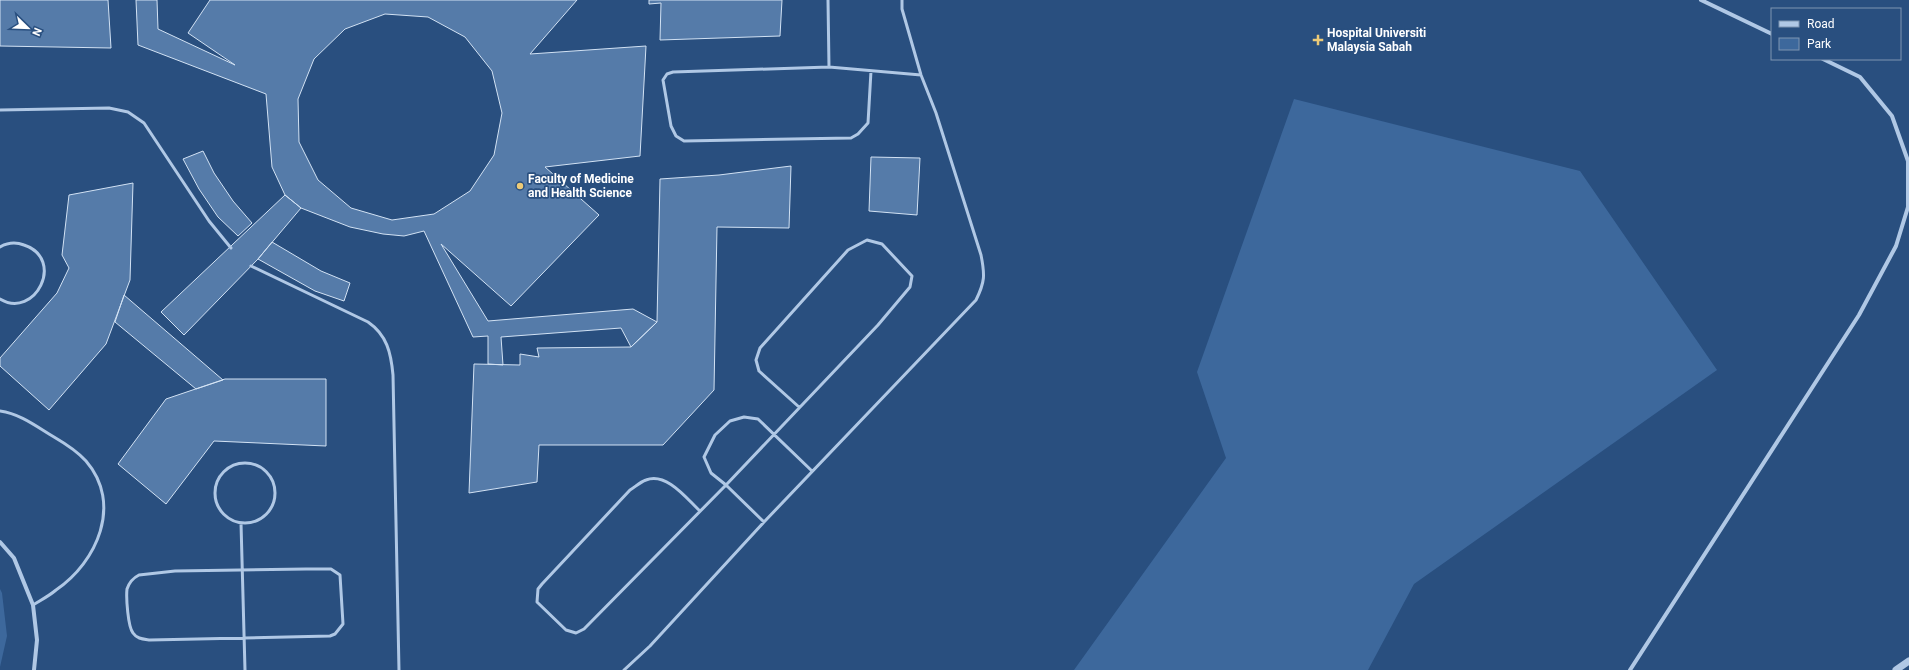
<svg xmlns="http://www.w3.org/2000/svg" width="1909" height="670" font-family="Roboto,sans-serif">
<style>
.green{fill:#3d689c}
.building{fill:#557ba9;stroke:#d2e2f4;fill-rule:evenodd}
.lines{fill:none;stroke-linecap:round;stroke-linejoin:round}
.service{stroke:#b0c8e5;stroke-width:3}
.minor{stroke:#b0c8e5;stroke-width:4}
.tertiary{stroke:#b0c8e5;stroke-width:7}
.poi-dot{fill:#ecca77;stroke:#294f7f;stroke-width:1.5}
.labels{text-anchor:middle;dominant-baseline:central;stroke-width:3.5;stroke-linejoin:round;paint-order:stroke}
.poi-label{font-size:12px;font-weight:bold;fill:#fff;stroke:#294f7f;text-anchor:start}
</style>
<rect width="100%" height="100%" fill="#294f7f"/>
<path class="green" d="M1294,99L1580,171L1717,370L1414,584L1368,670H1074L1226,458L1197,372Z
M0,589L2,593L7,636L0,667Z"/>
<path class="building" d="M0,0H108L111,48L0,46Z
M136,0H157L158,29L235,65L188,33L210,0H577L530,54L646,46L640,156L545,167L599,215L511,306L441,244L488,321L633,309L657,322L631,347L621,328L501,337L503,365L488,364V336L473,337L424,231L404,236L383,234L350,227L301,208L285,195L272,167L266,94L138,45ZM385,14L428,17L465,37L492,71L502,113L494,155L470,191L434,214L392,220L351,208L318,180L299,142L298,99L314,59L345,29Z
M649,0H782L780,36L660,40L661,3L649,4Z
M203,151L214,173L233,201L252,223L238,236L218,217L199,189L183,159Z
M871,157L920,158L917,215L869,211Z
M791,166L789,228L717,227L714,390L663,445H539L537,482L469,493L474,364L520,365V354L539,357L537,348L631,347L657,322L660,179L719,175Z
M133,183L130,280L106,344L49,410L0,366V358L57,293L69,268L62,255L69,195Z
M285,195L301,208L258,259L184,335L161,312Z
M272,242L321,271L350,283L344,301L315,291L258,259Z
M124,295L223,380L196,389L115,322Z
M225,379H326V446L214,441L166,504L118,464L166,399Z"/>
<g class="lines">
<path class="service" d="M828,0L829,67
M871,71L868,123L858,134L851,138L684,141L676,136L671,126L663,80L667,74L673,72L829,67L921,75
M0,110L109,108L128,112L144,123L209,221L231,248
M0,247C7,243 16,242 24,245C66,259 35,320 0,299
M251,266L368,322C387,335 391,353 393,375L399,670
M0,411C21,414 37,427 54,437C66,444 77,451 86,461C123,504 97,562 56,590C49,596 41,600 33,605
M215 493a30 30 0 1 1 60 0a30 30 0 1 1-60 0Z
M700,511C687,499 667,472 646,480C640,482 635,487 630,490L542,584L538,589L537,602L566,630L576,633L584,629L726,485L878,325L910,287L912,276L882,244L867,240L848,250L760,348L756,360L759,371L799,407
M764,522L726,485L711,473L704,457L715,435L730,421L744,417L758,419L812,471
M241,523L245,670
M306,569H331L340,575L343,624L335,634L330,636L150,640C143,639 137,639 133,633C128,627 126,598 127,589C129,583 133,578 139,575L175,571Z
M624,670L650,646L764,522L976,300C985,282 985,275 981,255L936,113L921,75L902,9V0"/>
<path class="minor" d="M1701,0L1772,34
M0,542L14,558L33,605L37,640L34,670
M1630,670L1859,315L1896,246L1908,207V161L1892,116L1860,77L1823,59"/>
<path class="tertiary" d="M1896,670L1909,661"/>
</g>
<g class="poi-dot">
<path d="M1316 34h4v4h4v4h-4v4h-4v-4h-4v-4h4z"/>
<circle cx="520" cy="186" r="4"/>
</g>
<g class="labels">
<g class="poi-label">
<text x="1327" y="33">Hospital Universiti<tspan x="1327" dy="14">Malaysia Sabah</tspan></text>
<text x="528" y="179">Faculty of Medicine<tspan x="528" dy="14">and Health Science</tspan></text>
</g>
</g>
<rect x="1771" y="8" width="130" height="52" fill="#294f7f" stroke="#7f95b2"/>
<rect x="1779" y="21" width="20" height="6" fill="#b0c8e5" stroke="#7f95b2"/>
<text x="1807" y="28" font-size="12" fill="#ffffff">Road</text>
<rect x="1779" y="38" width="20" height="12" fill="#3d689c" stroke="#7f95b2"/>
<text x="1807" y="48" font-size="12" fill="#ffffff">Park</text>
<g transform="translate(28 28) rotate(113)" stroke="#294f7f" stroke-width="3" paint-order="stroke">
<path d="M0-3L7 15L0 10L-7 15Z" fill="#ffffff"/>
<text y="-6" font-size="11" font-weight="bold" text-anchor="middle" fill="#ffffff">N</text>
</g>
</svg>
